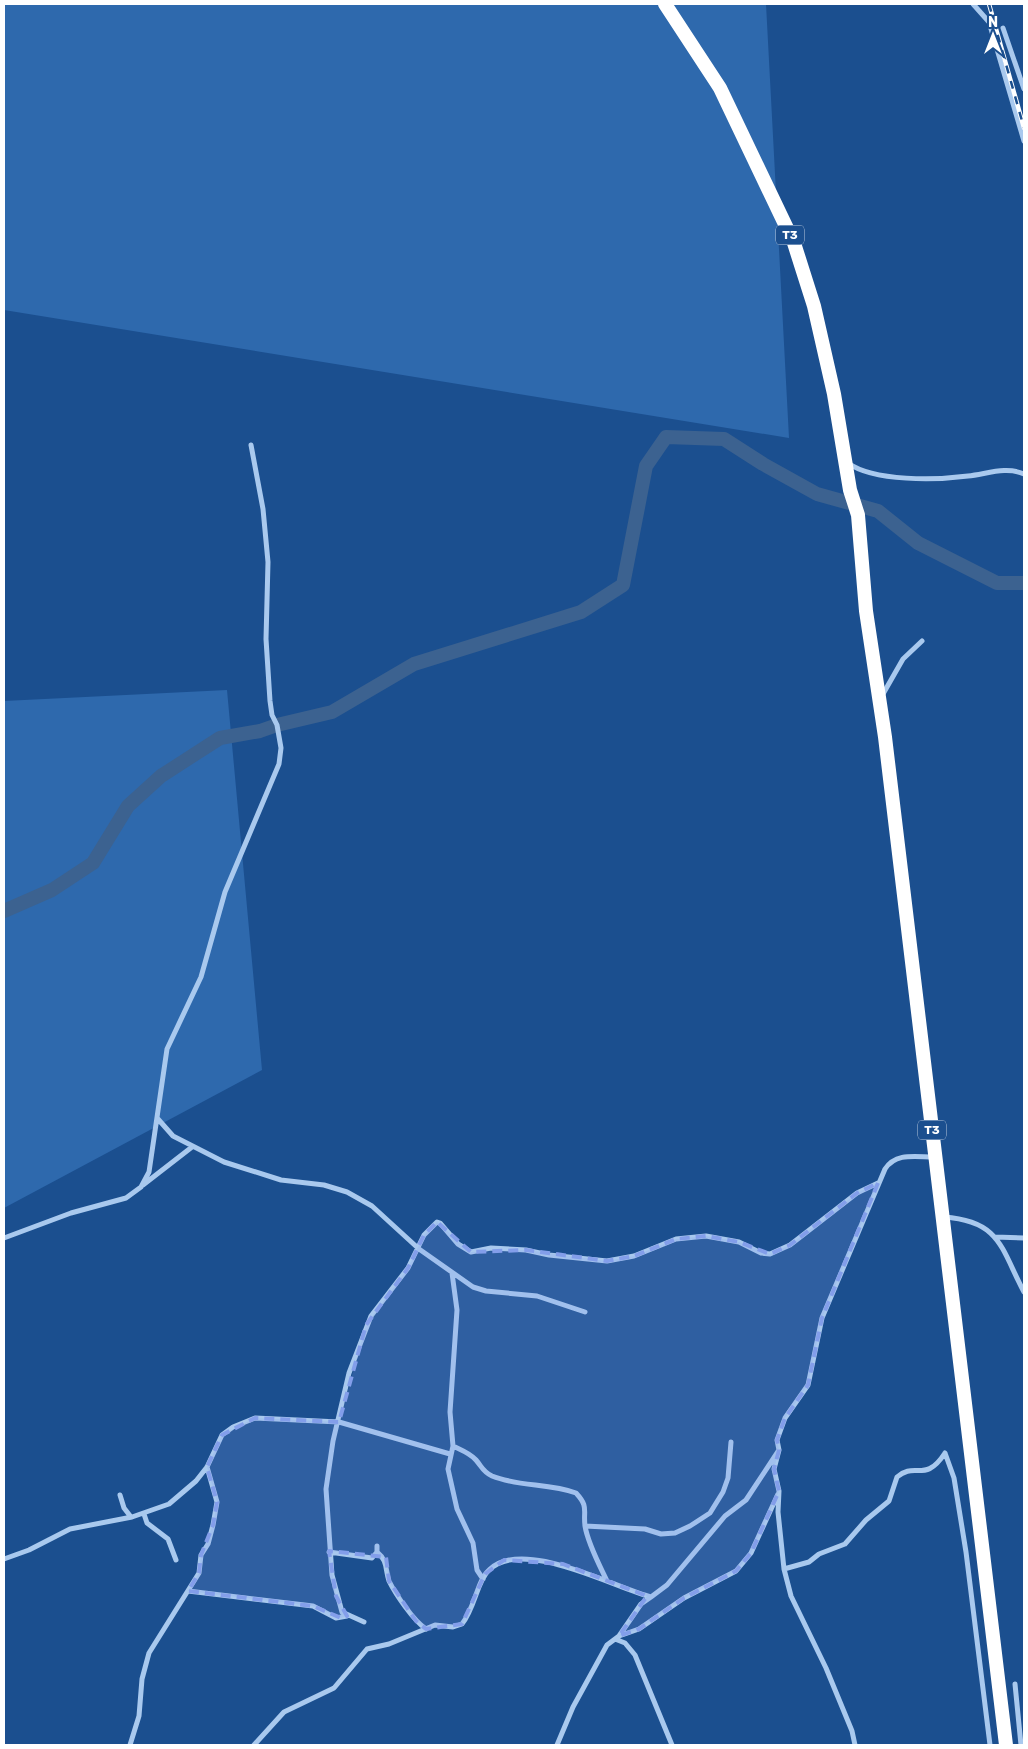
<svg xmlns="http://www.w3.org/2000/svg" width="1028" height="1749" font-family="Rubik,sans-serif">
<style>
.green{fill:#2e69ad}
.lines{fill:none;stroke-linecap:round;stroke-linejoin:round}
.river{stroke:#3c6290;stroke-width:14}
.street{stroke:#a9c9ee;stroke-width:5}
.highway{stroke:#fff;stroke-width:14}
.rail-casing{stroke:#fff;stroke-width:4.5}
.rail{stroke:#1b4f8f;stroke-width:2.5;stroke-dasharray:8;stroke-linecap:butt}
.marked{fill:#839eea;fill-opacity:0.2;stroke:#839eea;stroke-width:4;stroke-dasharray:10 6;stroke-linejoin:round}
.labels{text-anchor:middle;dominant-baseline:central;stroke-width:4;stroke-linejoin:round;paint-order:stroke}
.shield{fill:#1b4f8f;stroke:#bbcadd;stroke-width:1}
.shield-label{font-size:12px;font-weight:bold;fill:#fff}
</style>
<rect width="100%" height="100%" fill="#1b4f8f"/>
<path class="green" d="M4,4H766L789,438L4,310Z
M227,690L262,1070L4,1208V701Z"/>
<g class="lines">
<path class="river" d="M4,911L52,890L93,863L128,806L161,776L220,738L260,731L277,725L332,712L414,664L581,612L623,585L646,466L666,437L724,439L763,464L817,494L878,511L918,543L997,583H1024"/>
<path class="street" d="M973,4L989,22L1024,141
M1003,28L1024,89
M848,463C874,482 937,480 968,476C987,474 1006,466 1024,474
M883,694L903,659L922,641
M158,1119L173,1136L224,1162L281,1180L324,1185L347,1192L372,1206L419,1249L473,1287L486,1291L537,1296L585,1312
M143,1185L192,1147
M944,1217C1001,1221 1001,1249 1024,1292
M995,1237L1024,1238
M4,1238L71,1213L126,1198L141,1187L149,1172L167,1049L201,977L225,892L279,764L281,748L277,725L272,715L270,701L266,639L268,562L263,509L251,445
M452,1273L457,1310L450,1412L453,1446L448,1469L457,1509L473,1543L477,1570L483,1579
M453,1446C461,1450 470,1453 476,1460C482,1467 483,1472 492,1476C519,1487 549,1483 576,1493C589,1507 583,1510 585,1526C588,1544 599,1564 607,1581
M945,1453L954,1478L966,1552L990,1745
M120,1495L124,1508L131,1517
M144,1514L147,1523L168,1539L176,1560
M585,1526L645,1529L661,1534L675,1533L690,1526L710,1513L723,1492L728,1478L731,1442
M329,1552L372,1558L377,1552V1546
M377,1552C388,1561 385,1569 389,1581C396,1595 413,1620 426,1629
M4,1559L29,1550L70,1529L132,1517L169,1504L196,1481L207,1467L222,1435L233,1427L255,1418L339,1422L450,1454
M784,1569L809,1562L819,1554L845,1544L866,1520L889,1501L897,1477C915,1461 925,1484 945,1453
M188,1591L313,1606L336,1618L347,1616
M364,1622L342,1612L332,1575L326,1489L333,1441L349,1373L371,1316L408,1268L424,1235L437,1222L440,1223L458,1244L471,1252L491,1248L526,1250L549,1255L607,1261L634,1256L676,1239L706,1236L739,1242L761,1253L770,1254L790,1245L857,1193L878,1183
M619,1636L641,1604L651,1597
M615,1639L625,1643L635,1655L672,1745
M1015,1684L1021,1745
M130,1745L139,1716L142,1679L149,1653L199,1573L201,1555L208,1544L213,1525L217,1502L207,1467
M254,1745L284,1712L334,1688L367,1649L389,1644L435,1625L453,1627L462,1624C475,1608 477,1581 489,1570C522,1537 613,1587 651,1597L667,1585L725,1516L746,1500L779,1450
M557,1745L573,1707L607,1645L619,1636L639,1629L684,1598L736,1571L751,1553L778,1494
M855,1745L852,1731L826,1668L791,1596L784,1569L778,1512L779,1491L774,1469L779,1450L777,1440L785,1418L808,1385L822,1318L885,1169C896,1152 916,1157 934,1157"/>
<path class="highway" d="M665,4L720,88L794,243L814,306L834,394L850,490L858,515L866,611L885,737L1006,1745"/>
<defs>
<path id="rail" d="M989,4L1024,128"/>
</defs>
<use href="#rail" class="rail-casing"/>
<use href="#rail" class="rail"/>
</g>
<path class="marked" d="M878,1183L822,1318L808,1385L785,1418L777,1440L779,1450L774,1469L779,1491L751,1553L736,1571L684,1598L639,1629L619,1636L647,1596L563,1564L504,1560L485,1574L462,1624L426,1629L416,1621L389,1581L386,1557L329,1551L336,1596L347,1616L341,1618L313,1606L188,1591L199,1573L201,1555L213,1525L217,1502L207,1467L222,1435L255,1418L339,1422L366,1325L408,1268L424,1235L437,1222L471,1252L526,1250L607,1261L634,1256L676,1239L706,1236L739,1242L770,1254L790,1245L857,1193Z"/>
<g class="labels">
<g class="shield">
<rect x="776" y="225.5" width="28" height="19" rx="4"/>
<rect x="918" y="1120.5" width="28" height="19" rx="4"/>
</g>
<g class="shield-label">
<text x="790" y="235">T3</text>
<text x="932" y="1130">T3</text>
</g>
</g>
<rect width="1028" height="1749" fill="none" stroke="#ffffff" stroke-width="10"/>
<g transform="translate(993 35)" stroke="#1b4f8f" stroke-width="4" paint-order="stroke">
<path d="M0-4L9 19L0 12L-9 19Z" fill="#ffffff"/>
<text y="-8" font-size="14" font-weight="bold" text-anchor="middle" fill="#ffffff">N</text>
</g>
</svg>
